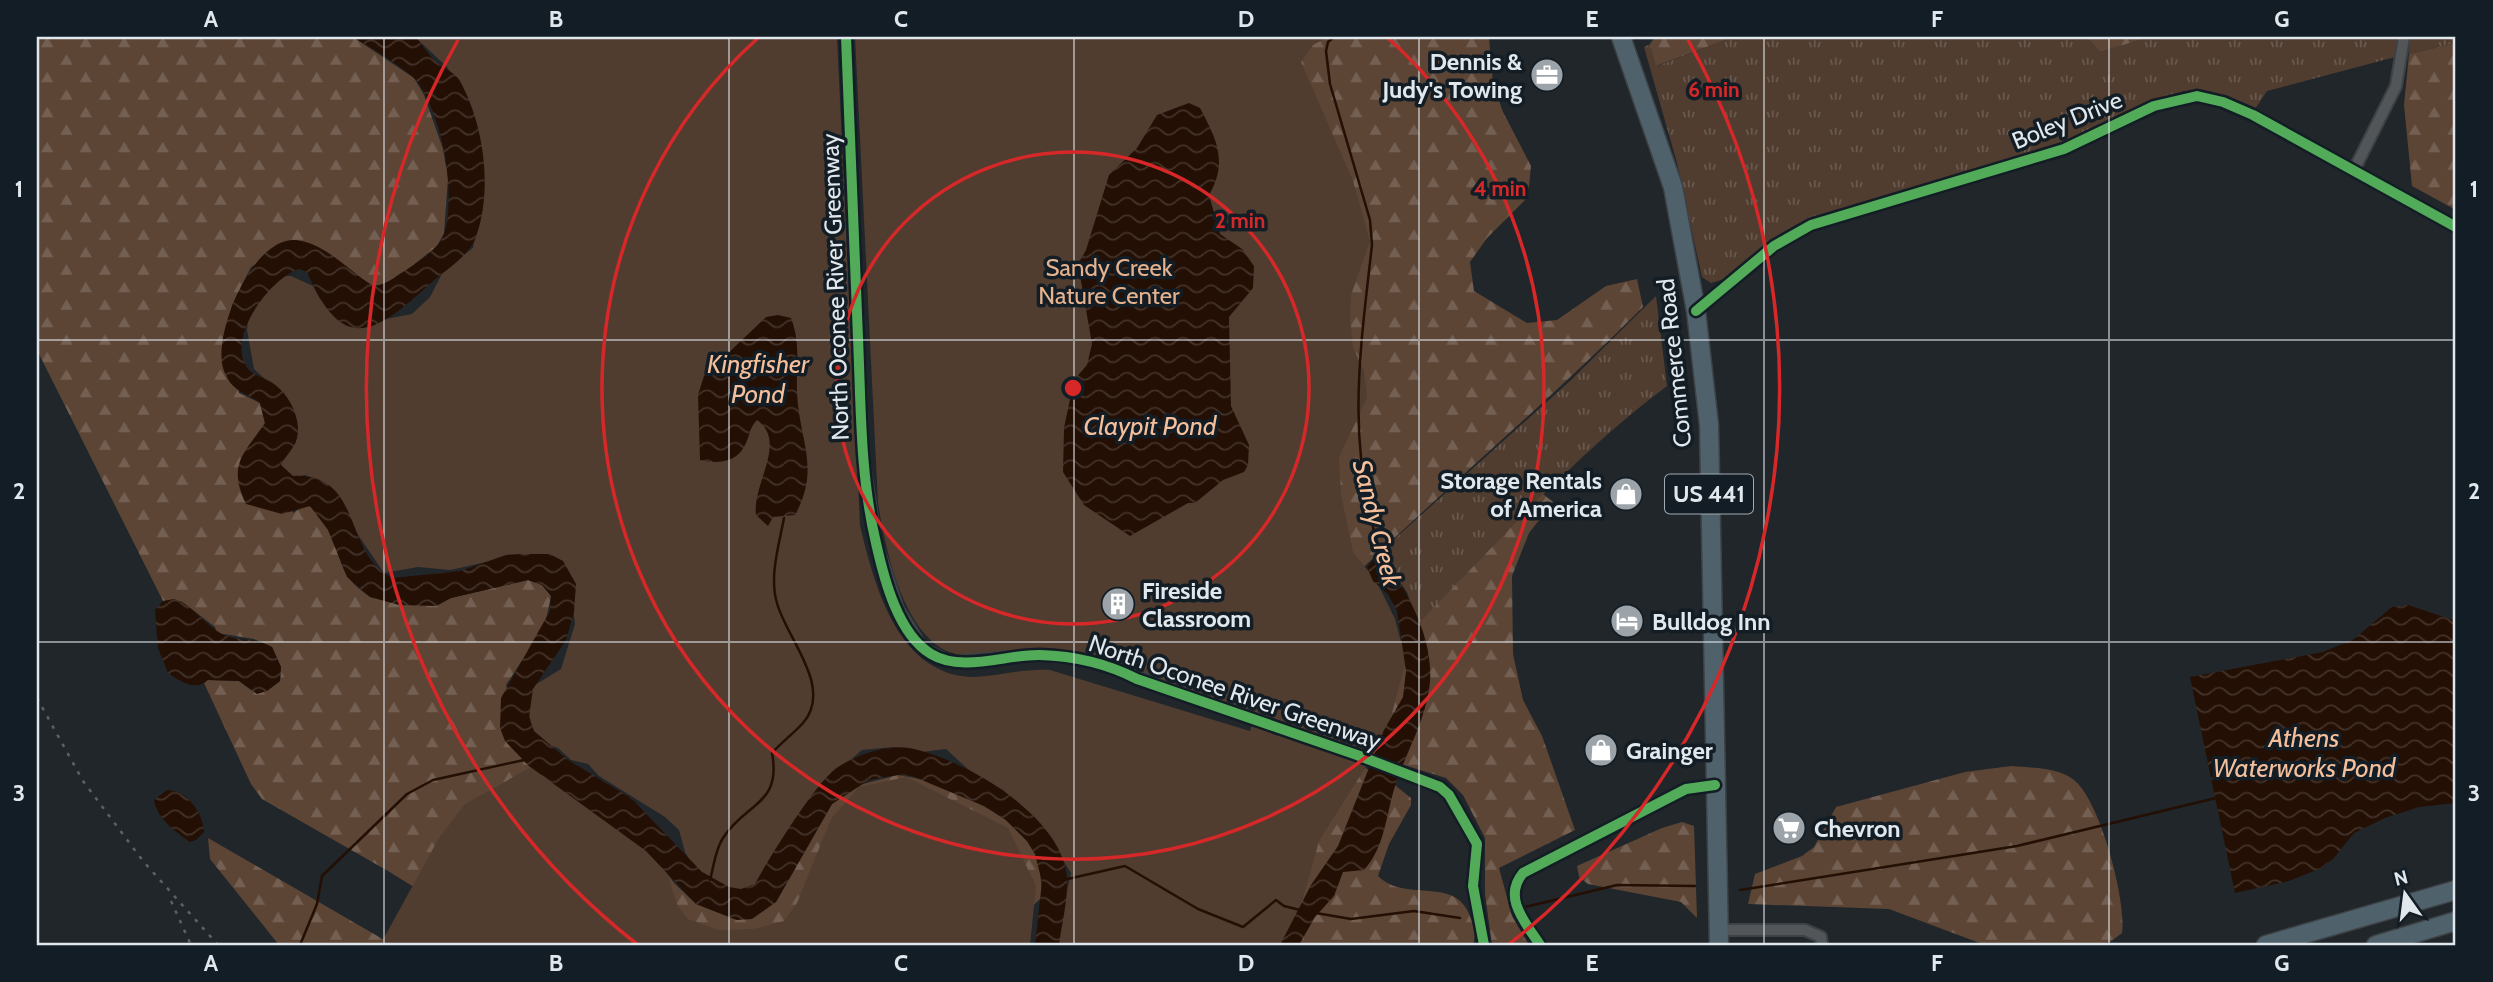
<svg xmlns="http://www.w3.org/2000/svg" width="2493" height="982" font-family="Cabin,sans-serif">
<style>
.grass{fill:url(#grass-tufts)}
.forest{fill:url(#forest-firs)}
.green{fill:#503d30}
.water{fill:url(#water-waves)}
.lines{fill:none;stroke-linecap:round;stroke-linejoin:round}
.stream{stroke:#230f04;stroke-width:2.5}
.minor-casing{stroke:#3d4246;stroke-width:14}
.highway-casing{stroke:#3d4246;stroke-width:21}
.minor{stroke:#525659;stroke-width:10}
.highway{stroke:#4f616b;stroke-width:18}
.rail{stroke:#5c6163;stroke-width:2.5;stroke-dasharray:3.5 7;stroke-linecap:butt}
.cycleway-casing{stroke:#131d25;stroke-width:15}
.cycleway{stroke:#51ab58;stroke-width:10}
.grid{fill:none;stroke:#e1e8ed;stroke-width:2;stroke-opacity:0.55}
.ring{fill:none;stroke:#d62828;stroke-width:3.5}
.labels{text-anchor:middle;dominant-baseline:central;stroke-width:7;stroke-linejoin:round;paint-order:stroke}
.shield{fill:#131d25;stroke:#a3abb1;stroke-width:2}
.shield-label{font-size:23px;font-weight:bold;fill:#e1e8ed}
.poi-label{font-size:24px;font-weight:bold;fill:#e1e8ed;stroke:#131d25;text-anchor:start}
.street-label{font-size:24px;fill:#e1e8ed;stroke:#131d25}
.park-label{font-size:24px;fill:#e6b28d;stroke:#131d25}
.water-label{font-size:26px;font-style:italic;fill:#f4bf9a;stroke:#131d25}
.centre{fill:#d62828;stroke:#131d25;stroke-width:3.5}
.ring-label{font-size:21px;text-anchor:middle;font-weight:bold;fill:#d62828;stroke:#131d25;stroke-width:7;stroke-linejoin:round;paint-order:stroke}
.neatline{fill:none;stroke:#e1e8ed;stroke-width:2.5}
.grid-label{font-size:23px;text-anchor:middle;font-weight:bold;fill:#e1e8ed}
</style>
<defs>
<pattern id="grass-tufts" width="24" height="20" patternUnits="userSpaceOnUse" patternTransform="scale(1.75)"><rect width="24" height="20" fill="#503d30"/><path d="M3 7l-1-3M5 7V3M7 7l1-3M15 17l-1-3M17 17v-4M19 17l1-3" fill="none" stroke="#69594e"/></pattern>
<pattern id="forest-firs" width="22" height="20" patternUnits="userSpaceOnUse" patternTransform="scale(1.75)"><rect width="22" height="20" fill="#5d4535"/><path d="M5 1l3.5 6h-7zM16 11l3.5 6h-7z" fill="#746053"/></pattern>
<pattern id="water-waves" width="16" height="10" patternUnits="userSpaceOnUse" patternTransform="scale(1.75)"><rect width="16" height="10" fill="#230f04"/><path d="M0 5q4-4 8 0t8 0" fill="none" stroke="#433229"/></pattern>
</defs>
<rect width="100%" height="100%" fill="#20262a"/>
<path class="grass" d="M1734,37H2087L2100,52L2149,37H2398L2395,57L2267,91L2255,109L2210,92L2184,91L2168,96L2069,142L1973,173L1870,200L1808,221L1762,248L1724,279L1711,283L1702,277L1677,163L1644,47L1650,44L1657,66Z
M2410,37H2456V43L2409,54Z
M1656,296L1667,386C1574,455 1499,542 1418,624L1407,592L1379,553L1570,381Z"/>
<path class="forest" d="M37,37H353L414,78L424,95L443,149L448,178L444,233L437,246L411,267L385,285L373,286C347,271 326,245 295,240L251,267L232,305L224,337L239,393L260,403L265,423L259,433L293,513L305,505C330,511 336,555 346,574C351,583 362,591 370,597L436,606L451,598L528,580L542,585L551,596L545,625L506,685L524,761L529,766L588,806L657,861L675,884L696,904L737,920L776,902L832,804L855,786L898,775L926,780L984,806L1006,820L1027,841L1035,854L1040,868L1042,897L992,945H508L388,871L262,799L251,784L204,683L207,680L239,681L251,690L267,691L280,681L281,667L272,647L254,639L217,633L215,627L181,601H163L37,350Z
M864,37H1489L1493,84L1503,112L1531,166L1528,197L1487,238L1470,262L1474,291L1527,323L1557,320L1606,286L1637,279L1643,307C1507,443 1353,562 1228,709L1063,640Z
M1655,37H1734L1656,66L1650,44Z
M2087,37H2149L2100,52Z
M2456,43V210L2412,186L2404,105L2409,54Z
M1543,494L1553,502L1529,533L1512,576L1513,654L1523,700L1542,736L1575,830L1499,868L1512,916L1529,945H1492L1485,894V838L1463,795L1446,778L1310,736Z
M1299,736L1386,778L1411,798V805L1389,844L1378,876C1406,904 1458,874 1471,919C1474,929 1476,935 1473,945H1086Z
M2011,766C2031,768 2058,767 2074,780C2100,800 2127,902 2122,933L2110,942L2094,945H1985L1889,909L1748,904L1755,874L1802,856L1814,847L1836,807L1965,772Z
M1682,822L1694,826L1697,918L1681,902L1588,884L1579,877L1577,866L1662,828Z
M208,838L393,945H279L210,859Z"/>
<path class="green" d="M415,37H837L860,525C874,585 898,677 975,677C1001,676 1024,668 1050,670L1250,731L1255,712C1191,692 1126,667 1061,652C1030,644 1001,654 970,655C907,659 885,549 878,503L855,37H1328L1313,45L1301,62L1353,181L1370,241L1351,295L1350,319L1353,348L1364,370L1367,398L1339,457L1341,494L1353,552L1377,582L1395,619L1406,661L1386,735L1319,841L1290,945H1055L1071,873L1041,825L1003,790L972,773L946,749L914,753L893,747L862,750L841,768L769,875L738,908L693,866L685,852L679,830L665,817L599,776L588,764L571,760L558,748L534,740L525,691L561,669L575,624L571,593L512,563L491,561L450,570L418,567L384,573L322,482L305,475L269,482L289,401L254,369L247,330L249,306L282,276H291L313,286L320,299L370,322L412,314L430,297L444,270L473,248L476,232L461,89L447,67Z
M537,764L661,852L677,905L688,919L718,930L753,929L784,921L797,903L831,819L859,787L906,777L1008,828L1036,886L1030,945H380L439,838L465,804Z"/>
<path class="water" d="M353,37H416C422,45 428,54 436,62C444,69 455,72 460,81C484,125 493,189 476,237C469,256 447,269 432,282C378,331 344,359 307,272L299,269C270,279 229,334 245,364C250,375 261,376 271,382C288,392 302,418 297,438C295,448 285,456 281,465L293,476C364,472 343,557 393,578L460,571L506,555L521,554H550L563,561L576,584L574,612L566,640L533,689L529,717L534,731L568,760L631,798L702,872L729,887L741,889L755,884C768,860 817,780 838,767C856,755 887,744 909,748C962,758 1051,810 1065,866C1071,890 1062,921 1059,945H1035L1042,882L1035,854L1027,841L1006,820L984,806L912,776L897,775L869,780L832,804L776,902L752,919L737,920L696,904L646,851L529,766L505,741L500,728L501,698L550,611L551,596L542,585L528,580L451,598L436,606L399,605L370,597L347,577L328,530L310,506L282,514L246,504C227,464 244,454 265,423L260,403C242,390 231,392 223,368C213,333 253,236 296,240C325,243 349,271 373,286C387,285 394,277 406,270C419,261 439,249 444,234C457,194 442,111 415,79C408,71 364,43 353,37Z
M1189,103L1200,108C1217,140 1228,162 1209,195L1220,234L1242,249L1254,266L1253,288L1229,317L1231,406L1249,445L1248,465L1244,472L1223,480L1195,503H1188L1130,536L1084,505L1063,472L1064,428L1074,380L1087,365L1092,344L1078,264L1086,250L1109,175L1137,148L1157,115Z
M778,315L791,318C801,344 796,366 797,393C799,440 821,468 795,515L773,517L768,526L756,515C752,484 788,442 757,420C749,428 750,436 745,445C737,463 716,464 700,460L698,395L704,376L766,317Z
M1379,553C1407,588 1437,643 1429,690C1424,723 1405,755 1395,786C1386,815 1385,847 1364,870L1343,872L1334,896L1315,917L1299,945H1280L1311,885L1338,846L1384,730L1403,697L1406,671L1397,611L1388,594L1373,581L1367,567Z
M174,599C194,605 205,626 224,635C240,642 256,637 272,647L281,667L280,681L267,691L257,694L239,681L208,680C195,692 180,681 168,673L158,648L155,610L163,601Z
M2408,605L2456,621V803L2419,807L2385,818L2354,833L2333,859L2319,869L2289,881L2235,893L2190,677L2323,652L2354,639L2392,607Z
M167,790C188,791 203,813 204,832L196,840L190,842C175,831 157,819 154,800Z"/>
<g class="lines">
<path class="stream" d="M1334,37L1328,42L1326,51L1330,84L1370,220L1372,245C1359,359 1346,443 1381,556
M710,880C714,866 715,850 723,838C745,803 782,805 772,753C782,742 794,733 803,723C834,687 786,638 777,603C769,576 779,545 784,518
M1063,880L1125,866L1198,909L1243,927L1276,900L1284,906L1300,910
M1740,890L2017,846L2216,798
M1525,907L1617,885L1695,886
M1316,913L1351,919L1414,911L1460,918
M300,945L317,904L322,876L407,794L433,780L524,760"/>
<defs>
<path id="minor" d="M846,37L863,457L876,543L898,609L922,648L950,662L1038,655L1073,658L1112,666L1167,689
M2354,170L2396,86L2404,37
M1696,311L1774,246L1811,225L2064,149L2154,106L2197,96L2223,102L2253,115L2456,227
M1719,930H1805L1821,937L1822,945
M1540,945C1526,923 1502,898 1523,873L1686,789L1715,785"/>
<path id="highway" d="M1621,37L1673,187L1696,311L1709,425L1719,945
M2266,945L2456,890
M2376,945L2456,921"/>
</defs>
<use href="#minor" class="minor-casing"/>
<use href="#highway" class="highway-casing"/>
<use href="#minor" class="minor"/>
<use href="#highway" class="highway"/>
<path class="rail" d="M37,698L83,781L143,861L218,945
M171,901L191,945"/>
<defs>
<path id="cycleway" d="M846,37C850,137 854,238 858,338C861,406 860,476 876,543C884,579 898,634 931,654C962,673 1007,654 1040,655C1075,656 1106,663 1137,679L1357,755L1440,787L1449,795L1477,844L1473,886L1484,945
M1696,311L1774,246L1811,225L2064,149L2154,106L2197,96L2223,102L2253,115L2456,227
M1540,945C1526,923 1502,898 1523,873L1686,789L1715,785"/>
</defs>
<use href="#cycleway" class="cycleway-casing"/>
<use href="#cycleway" class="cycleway"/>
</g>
<path class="grid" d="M384,37V945M729,37V945M1074,37V945M1419,37V945M1764,37V945M2109,37V945M37,340H2456M37,642H2456"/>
<g class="ring">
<circle cx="1073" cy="388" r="236"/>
<path d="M1388 38A471 471 0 1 1 758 38"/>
<path d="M638 945A707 707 0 0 1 458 40M1688 40A707 707 0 0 1 1508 945"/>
</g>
<defs>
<symbol id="office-disc" viewBox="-11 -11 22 22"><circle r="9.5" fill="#9da4a9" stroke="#131d25"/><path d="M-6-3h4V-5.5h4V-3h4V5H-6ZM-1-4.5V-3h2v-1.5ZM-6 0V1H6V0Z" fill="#fff"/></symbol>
<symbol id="shop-disc" viewBox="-11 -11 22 22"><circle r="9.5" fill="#9da4a9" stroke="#131d25"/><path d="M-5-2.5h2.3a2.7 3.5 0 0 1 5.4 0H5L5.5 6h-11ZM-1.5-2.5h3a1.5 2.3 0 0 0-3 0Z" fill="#fff"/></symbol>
<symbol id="building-disc" viewBox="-11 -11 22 22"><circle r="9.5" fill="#9da4a9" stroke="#131d25"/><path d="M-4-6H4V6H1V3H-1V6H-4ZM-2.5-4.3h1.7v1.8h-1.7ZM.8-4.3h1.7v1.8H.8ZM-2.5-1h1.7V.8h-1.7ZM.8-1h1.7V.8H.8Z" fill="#fff"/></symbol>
<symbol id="hotel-disc" viewBox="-11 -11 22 22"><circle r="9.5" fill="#9da4a9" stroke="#131d25"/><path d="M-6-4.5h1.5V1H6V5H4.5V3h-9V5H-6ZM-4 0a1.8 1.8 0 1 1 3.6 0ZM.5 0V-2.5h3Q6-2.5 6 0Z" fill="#fff"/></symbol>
<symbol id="supermarket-disc" viewBox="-11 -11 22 22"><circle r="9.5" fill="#9da4a9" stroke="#131d25"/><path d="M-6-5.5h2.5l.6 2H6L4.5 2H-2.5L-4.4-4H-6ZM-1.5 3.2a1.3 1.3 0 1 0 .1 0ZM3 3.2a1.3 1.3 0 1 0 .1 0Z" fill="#fff"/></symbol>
</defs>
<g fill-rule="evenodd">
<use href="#office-disc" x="1528" y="56" width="38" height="38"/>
<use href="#shop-disc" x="1607" y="475" width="38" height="38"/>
<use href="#building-disc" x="1099" y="585" width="38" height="38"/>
<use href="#hotel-disc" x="1608" y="602" width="38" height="38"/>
<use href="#shop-disc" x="1582" y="731" width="38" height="38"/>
<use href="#supermarket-disc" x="1770" y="809" width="38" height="38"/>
</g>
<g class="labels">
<rect class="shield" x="1665" y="474.5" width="88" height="39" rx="5"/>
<g class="shield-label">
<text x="1709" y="494">US 441</text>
</g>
<g class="poi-label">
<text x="1522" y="61" text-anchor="end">Dennis &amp;<tspan x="1522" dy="28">Judy's Towing</tspan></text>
<text x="1602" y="480" text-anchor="end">Storage Rentals<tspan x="1602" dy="28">of America</tspan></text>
<text x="1142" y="590">Fireside<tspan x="1142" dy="28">Classroom</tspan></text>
<text x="1652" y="621">Bulldog Inn</text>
<text x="1626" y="750">Grainger</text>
<text x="1814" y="828">Chevron</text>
</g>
<g class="street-label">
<text transform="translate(2067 120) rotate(-22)">Boley Drive</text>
<text transform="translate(835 287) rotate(-92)">North Oconee River Greenway</text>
<text transform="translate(1674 363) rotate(-96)">Commerce Road</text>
<text transform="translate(1235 692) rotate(19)">North Oconee River Greenway</text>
</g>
<g class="park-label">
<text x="1109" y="267">Sandy Creek<tspan x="1109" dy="28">Nature Center</tspan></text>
</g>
<g class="water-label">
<text x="758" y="364">Kingfisher<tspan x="758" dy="30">Pond</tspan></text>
<text x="1150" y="426">Claypit Pond</text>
<text transform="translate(1377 523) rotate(76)">Sandy Creek</text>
<text x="2304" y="738">Athens<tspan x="2304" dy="30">Waterworks Pond</tspan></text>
</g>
</g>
<circle cx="1073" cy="388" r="10" class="centre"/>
<g class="ring-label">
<text x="1714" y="97">6 min</text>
<text x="1500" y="196">4 min</text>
<text x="1240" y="228">2 min</text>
</g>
<rect width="2493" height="982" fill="none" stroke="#131d25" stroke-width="77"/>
<g transform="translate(2405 894) rotate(346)" stroke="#131d25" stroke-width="5" paint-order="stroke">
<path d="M0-5L12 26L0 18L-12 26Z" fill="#e1e8ed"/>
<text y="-10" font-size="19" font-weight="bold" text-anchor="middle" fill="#e1e8ed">N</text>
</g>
<rect x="38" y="38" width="2416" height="906" class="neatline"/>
<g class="grid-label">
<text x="211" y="27">A</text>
<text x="556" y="27">B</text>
<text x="901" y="27">C</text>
<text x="1246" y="27">D</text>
<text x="1592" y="27">E</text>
<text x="1937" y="27">F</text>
<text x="2282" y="27">G</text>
<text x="19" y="197">1</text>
<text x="2474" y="197">1</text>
<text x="19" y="499">2</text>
<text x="2474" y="499">2</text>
<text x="19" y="801">3</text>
<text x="2474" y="801">3</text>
<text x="211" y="971">A</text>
<text x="556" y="971">B</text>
<text x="901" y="971">C</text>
<text x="1246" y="971">D</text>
<text x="1592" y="971">E</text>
<text x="1937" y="971">F</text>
<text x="2282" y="971">G</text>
</g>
</svg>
